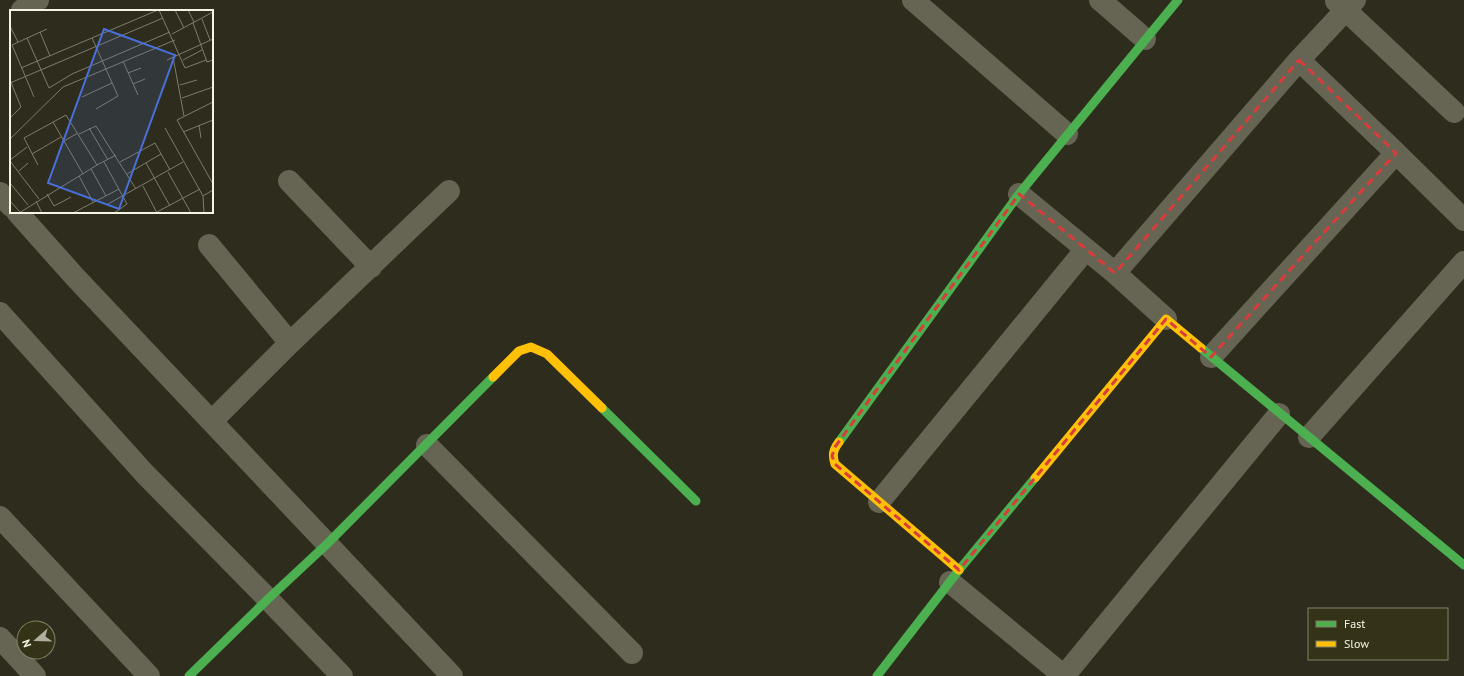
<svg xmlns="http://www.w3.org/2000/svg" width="1464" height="676" font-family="'PT Sans',sans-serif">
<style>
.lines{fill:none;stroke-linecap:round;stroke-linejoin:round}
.street{stroke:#666554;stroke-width:22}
.fast{stroke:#4caf50;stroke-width:9}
.slow{stroke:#ffc107;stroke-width:9}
.marked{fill:none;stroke:#d93c3b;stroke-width:3;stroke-dasharray:8 5;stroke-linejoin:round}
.inset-road{fill:none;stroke:#7e7d6d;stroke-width:1}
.view{fill:#486fdb;fill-opacity:0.15;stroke:#486fdb;stroke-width:2}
.inset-edge{fill:none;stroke:#f6f5e5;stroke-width:2}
</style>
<rect width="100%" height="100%" fill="#2e2d1d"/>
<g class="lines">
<path class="street" d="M913,0L1067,134
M1100,0L1145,39
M1336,1L1454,112
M22,10L38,0
M1299,60L1396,153L1464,220
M289,181L371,267
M0,193L11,206
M1019,194L1115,273L1166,319
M17,212L75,277L452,676
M209,245L290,343
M1115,273L1299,60L1355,0
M0,313L145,474L268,599L342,676
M1211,357L1396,153
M212,421L290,343L449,191
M1309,437L1464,262
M427,445L632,653
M879,502L1086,249
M0,517L149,676
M950,582L1064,676
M0,638L35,676
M1064,676L1279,414"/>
<path class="fast" d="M1201,348L1464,565
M602,408L696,501
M839,442L1019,194L1178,0
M189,676L268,599L327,544L493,377
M877,676L959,570L1035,478"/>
<path class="slow" d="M493,377L519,351L531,347L547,354L602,408
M839,442C833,450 832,455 835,464L959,570
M1035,478L1166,319L1201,348"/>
</g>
<path class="marked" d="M1299,60L1396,153L1211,357L1166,319L959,570L835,464L832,456L835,447L1019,194L1115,273Z"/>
<g transform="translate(10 10)">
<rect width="203" height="203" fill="#2e2d1d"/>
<path class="inset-road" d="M149,0L175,58L196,50M165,0L174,18M178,0L184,12M192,9L200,30M183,13L197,52L203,50M0,16L8,32M30,22L40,46M162,24L203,2M17,28L39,78L62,64L160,22M82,28L108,86L86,99M163,47L174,106M157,50L203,29M173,50L192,40M113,51L128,85M11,58L148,0M118,63L131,58M0,70L11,97L0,108M0,73L153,8M123,74L135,69M170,75L187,70M24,87L2,35L37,19M72,87L102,73M172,88L203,77M203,92L167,110L203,174M43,112L73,164M189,115L191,128M79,118L98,150M155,118L193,186M173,122L203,110M69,124L86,116L126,179M0,129L53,77L165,30M54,131L68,123M22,144L51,127M0,150L17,137M0,151L29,189M94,152L117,194L104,203M110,152L145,133L160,160M136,153L160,196M87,155L106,145M81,159L96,186M9,161L18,153M158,162L181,203M117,164L151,144M69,166L83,192M0,173L18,195M133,176L147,203M37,184L44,196L61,187M0,191L10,202M26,191L32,203M98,194L173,152M147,202L190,179M9,203L87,155L56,105L14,128L28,155M63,203L109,179M194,203L193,186L203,180"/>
<path class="view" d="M94,19L165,45L109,199L38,173Z"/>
<rect width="203" height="203" class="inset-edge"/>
</g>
<rect x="1308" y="608" width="140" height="52" fill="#343317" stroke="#828169"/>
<rect x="1316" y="621" width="20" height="6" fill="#4caf50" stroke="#828169"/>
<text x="1344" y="628" font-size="12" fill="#f6f5e5">Fast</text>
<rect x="1316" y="641" width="20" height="6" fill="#ffc107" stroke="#828169"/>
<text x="1344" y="648" font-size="12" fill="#f6f5e5">Slow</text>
<g transform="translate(36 640) rotate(250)"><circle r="19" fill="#343317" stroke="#828169"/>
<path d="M0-3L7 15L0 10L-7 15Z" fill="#b0af9f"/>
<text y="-6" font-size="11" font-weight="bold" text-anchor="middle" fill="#f6f5e5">N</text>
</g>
</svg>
